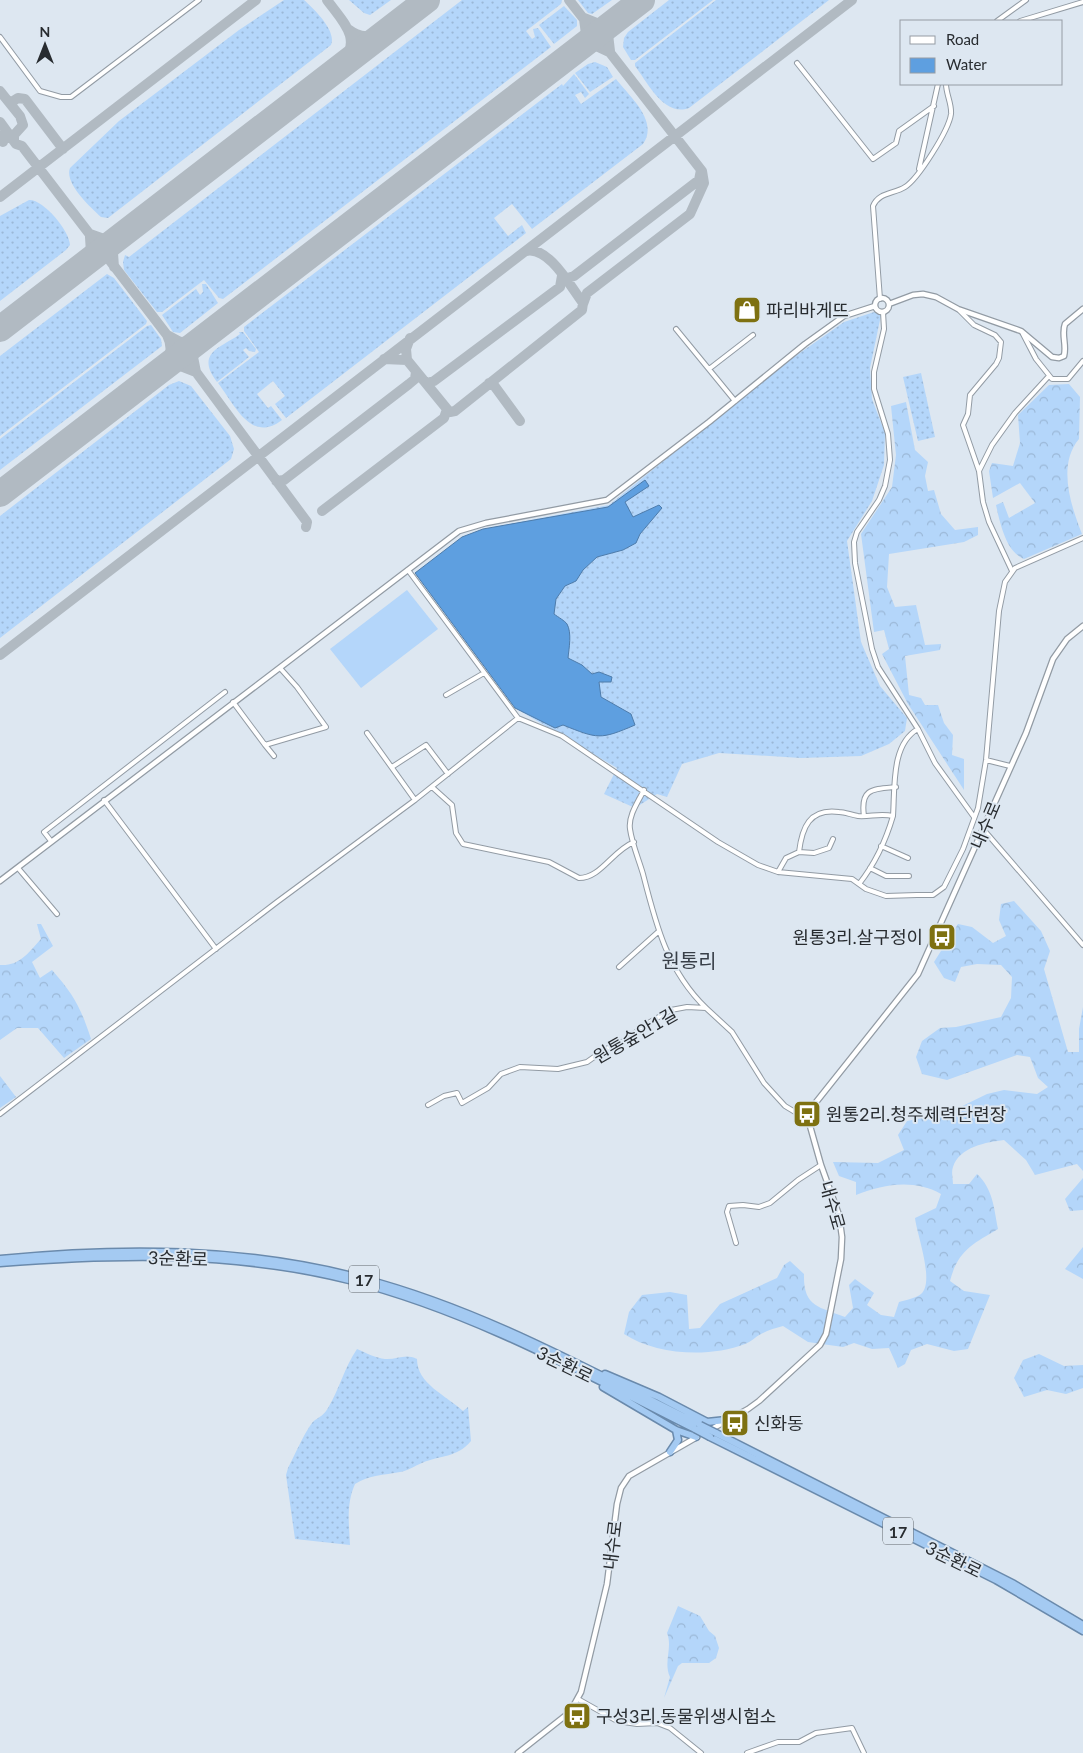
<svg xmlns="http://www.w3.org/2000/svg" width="1083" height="1753" font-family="Lato,'Noto Sans KR',sans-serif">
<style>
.grass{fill:url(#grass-dots)}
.forest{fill:url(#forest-crowns)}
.garden{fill:#b4d6fa}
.water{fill:#5e9fe0;stroke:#4e7cab}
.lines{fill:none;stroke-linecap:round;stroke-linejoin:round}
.taxiway{stroke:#b1bac2;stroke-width:10}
.runway{stroke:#b1bac2;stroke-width:26}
.minor-casing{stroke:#929ba4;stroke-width:6}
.tertiary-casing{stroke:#929ba4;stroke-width:7}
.trunk-casing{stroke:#6a8aac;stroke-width:9}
.minor{stroke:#fff;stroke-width:4}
.tertiary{stroke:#fff;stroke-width:4.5}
.trunk{stroke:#a4caf2;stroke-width:6}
.trunk-bridge-casing{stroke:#6a8aac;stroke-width:9;stroke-linecap:butt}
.trunk-bridge{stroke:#a4caf2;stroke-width:6}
.labels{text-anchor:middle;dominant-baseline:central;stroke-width:4;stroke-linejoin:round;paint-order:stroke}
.shield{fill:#dde7f1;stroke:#5e646a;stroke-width:1}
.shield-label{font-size:16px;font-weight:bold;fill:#282c30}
.poi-label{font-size:18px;fill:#282c30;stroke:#dde7f1;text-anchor:start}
.street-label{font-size:18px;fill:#282c30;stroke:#dde7f1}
.quarter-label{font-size:20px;fill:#383f48;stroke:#dde7f1}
</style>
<defs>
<pattern id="grass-dots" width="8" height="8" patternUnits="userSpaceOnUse" patternTransform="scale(1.25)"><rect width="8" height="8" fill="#b4d6fa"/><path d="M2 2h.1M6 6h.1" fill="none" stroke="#9bb8d7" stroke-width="1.8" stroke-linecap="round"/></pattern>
<pattern id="forest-crowns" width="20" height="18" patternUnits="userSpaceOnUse" patternTransform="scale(1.25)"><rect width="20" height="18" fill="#b4d6fa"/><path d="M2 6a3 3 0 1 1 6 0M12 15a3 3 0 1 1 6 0" fill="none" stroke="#9bb8d7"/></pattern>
</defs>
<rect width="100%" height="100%" fill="#dde7f1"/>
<path class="grass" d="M284,0H304C314,9 337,31 331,45L108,218L101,217C90,207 64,183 70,168L119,121L239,30Z
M349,0H391L370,15L364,13Z
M462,0H562L561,4L526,31L532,39L535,37L533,29L538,28L551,47L223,299L219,298L204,280L162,312H157L124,270L123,262L125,255L129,257Z
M578,0H612L592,14L588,13Z
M669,0H713L635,60H631L623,47L624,38L628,32Z
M716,0H829L689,108C664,117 648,83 635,66V63Z
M564,6L577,20V26L554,44L539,25Z
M595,62L607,67L613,77L590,92L575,73L588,64Z
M574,74L589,94L585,98L581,92L575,95L581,104L616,79C630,97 659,121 643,144L532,229L512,204L494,218L508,236L522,225L526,233L286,418L275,404L285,396L273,381L257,394L268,408L271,406L282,420C251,444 235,405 218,383L259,352L244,331V327L562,84L563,86Z
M29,200C43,199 70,231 70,245L66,250L0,301V216Z
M107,274L114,278L147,321L146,324L0,436V356Z
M202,284H206L218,303L180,333L173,332L162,315L196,289L200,295L203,292Z
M874,312L881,315L870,368L872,399L885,433L884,465L872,501L847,541L861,642L880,686L907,718L905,731L889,744L861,756L801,758L719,753L682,764L667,797L657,794L635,808L604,794L617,768L515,708L415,573L470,535L493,527L609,505L780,367L844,322Z
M151,325L161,339L162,346L0,470V439L147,326Z
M239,332H243L256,349L255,352L249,351L246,348L243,350L249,357L217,382C194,352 223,347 240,334Z
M921,373L935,437L918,441L903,377Z
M179,381L191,386L230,436L234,449L231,459L0,638V516L169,385Z
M357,1349C366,1353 376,1358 385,1359C397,1360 405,1353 417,1359C417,1384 446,1395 463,1411L468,1407L471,1441C457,1458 440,1455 422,1463C414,1466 408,1471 400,1472C384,1475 369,1475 355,1484C346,1504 349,1524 350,1545L295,1539L286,1475L288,1468C296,1453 302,1437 312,1423C316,1418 323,1417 328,1408C340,1388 344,1368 357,1349Z"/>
<path class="forest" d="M1069,384L1080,397L1079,439C1057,465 1071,506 1082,534L1024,559C1006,552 1000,523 996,505L1003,502L1009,518L1035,503L1020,483L993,498L989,471L992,463L1013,466L1020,443L1018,415L1049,385Z
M906,402L915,450L928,462L925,476L928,491L934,490L941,514L955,530L978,527V535L964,542L889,554L887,587L895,607L916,605L925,645L941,644L940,650L905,656L909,695L921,698L925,705H938L944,723L953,735L952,755L964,759V790L908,704L882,654L889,649L884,630L874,632L861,534L892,487L896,455L891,406Z
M1014,901L1041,931L1050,951L1044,969L1068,1052H1079V1029L1083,1007V1171L1077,1164L1035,1175L1026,1160L1004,1140C987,1142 959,1147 953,1167C951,1172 953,1179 953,1184H969L977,1174C993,1189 994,1208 998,1229C973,1244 958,1250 950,1281L964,1291L990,1295L968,1349L954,1351L927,1344L911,1350L905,1364L898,1368L889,1348L872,1349L854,1343L843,1347L808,1342L783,1326C776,1328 768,1330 761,1334C755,1337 751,1342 745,1344C709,1358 656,1355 624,1334L629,1312L642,1295L670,1292L687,1295L689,1329L700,1328L720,1304L777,1278L784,1265L790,1261L804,1274C803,1307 819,1307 845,1317L853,1308L849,1285L855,1279L874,1293L867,1305L881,1315L894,1317L899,1302C906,1300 916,1298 921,1294C935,1282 917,1235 915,1218L936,1208L941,1194C914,1179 884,1184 856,1195V1182L839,1176L833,1162L878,1163L904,1150L898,1135L907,1121L950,1112L987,1094L1004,1090L1037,1094L1048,1087L1038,1078L1030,1057L1017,1055L947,1080L922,1074L916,1057L922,1041L940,1028L956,1027L1001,1017L1011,998L1012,977L1001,965L977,964L961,967L955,982L944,978L934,962L958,924L972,927L993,943L1006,936L999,920L1001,904Z
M37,924H41L53,946L32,962L40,978L52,970C74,995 81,1008 91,1039L64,1058L38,1028H17L0,1040V965C20,966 28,953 41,939Z
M0,1076L16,1097L0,1108Z
M1083,1178V1210L1070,1211L1065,1199Z
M1083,1247V1279L1065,1269Z
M1039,1354L1064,1366L1083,1365V1388L1066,1394L1047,1390L1024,1397L1014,1378L1023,1360Z
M678,1606L700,1616L709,1631L715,1636L719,1648L716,1658L709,1663H682L678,1666L664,1698L670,1677C663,1662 673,1648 667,1633Z"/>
<path class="garden" d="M407,590L438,629L361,688L330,649Z"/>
<path class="water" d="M645,480L649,486L625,502L633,517L659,505L662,508L640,534L636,543L623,550L597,557L583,570L576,581L565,586L556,599L554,614C558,617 565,621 567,624C572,633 569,648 568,658L582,665L592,674L599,672L612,677L611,682H599L601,697L631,714L635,725C600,740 598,739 563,725L555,728L515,708L415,573L462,537L483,529L608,507Z"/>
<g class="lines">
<path class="taxiway" d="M327,0C344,23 363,39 341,66
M569,0L702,171L704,183L690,214L587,293L583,304
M584,18L599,24L614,21
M348,29C360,38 371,38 385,33
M581,47L594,45L609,52
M581,47L586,34L584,19
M610,51L608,34L614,21
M0,91L20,116L23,125L14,135V140L3,135V142
M10,103L18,98L25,99L63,149
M0,122L16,144L22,146L167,335C174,349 170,360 160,371
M0,197L256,0
M90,234L104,239L124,233
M84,264L91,253L90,237
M114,267L113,253L123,234
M167,335L180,342L199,341
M199,341L193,357L196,372L307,522L306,527
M384,359L407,360L406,349L410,338
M162,369L178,365L196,372
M427,383L434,381L560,287L562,276L568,278L574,276L699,180L701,170
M489,383L493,384L520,421
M447,409L450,412L455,411L582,310L583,303C570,286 549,246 526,251
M276,481L284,480L409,384L415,379L416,372
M322,511L444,418L447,409L407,360
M0,655L852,0"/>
<path class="runway" d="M0,329L427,0
M0,494L642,0"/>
<defs>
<path id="minor" d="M997,21L1026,0
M1020,21L1083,2
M0,37L40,91L61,97H71L199,0
M797,63L873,159L896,143L899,131L934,106
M919,169L938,84
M880,299L873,206C879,192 894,194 905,187C918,179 949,130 951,114C952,104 946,94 946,84
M959,310L974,325L995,335L1001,342L999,358L996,364L970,395L968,414L963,425L979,471
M883,312L884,329L874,372V389L888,434L890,460L885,486L879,500L857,532L854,542L855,563L872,649L878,667L918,729C891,744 895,787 893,816
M676,329L735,401
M1023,334L1036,359L1052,379H1068L1083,361
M709,369L753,335
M408,570L518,718L562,736L718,842L758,865L778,872L852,879L866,889L886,896L917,895H933L944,887L963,849L978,808L986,760L999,611L1005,582L1015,568L1083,538
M1012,571L989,522L983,502L979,471L992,445L1015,413L1048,377
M446,695L484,673
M233,702L265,745L326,727L297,687L280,668
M918,729L935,763L974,817
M367,733L415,800
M265,745L274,756
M986,760L1010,766
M392,767L426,745L448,774
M432,787L452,805L456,833L463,844L549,862L579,878C601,878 612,851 634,842
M644,790C638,802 628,816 630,829C632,844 639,860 643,874C656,925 667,970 706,1008
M104,800L216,949
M864,816C860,788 873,789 896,787
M983,829L1083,945
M51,841L44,832L225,692
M881,846L908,858
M799,852L814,853L829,848L833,839
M18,868L57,914
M870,868L886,876H909
M778,872L786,858L799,852C802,828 809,808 839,812C845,812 851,815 858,816C870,817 880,813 893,816C886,840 874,865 859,884
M619,967L658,932
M428,1105L444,1096L457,1093L462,1103L488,1088L501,1074L520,1067L558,1069L587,1062L604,1050L628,1039L643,1026L671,1010L687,1007L706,1008L732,1032L764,1083L785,1106L810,1121
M0,1114L277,902L415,800L518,718
M736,1243L727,1212L729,1206L743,1205L759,1207L770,1203L798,1180L821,1165
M578,1699L617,1721L637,1724L657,1723L670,1728L701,1753
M747,1753L778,1742H799L816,1733L852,1728L864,1753"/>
<path id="tertiary" d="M875 305a7 7 0 1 1 14 0a7 7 0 1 1-14 0Z
M889,304L913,295L923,294L936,297L958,309L1021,331L1052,357L1059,358L1064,356C1067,345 1061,334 1065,324L1083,309
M0,881L459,531L486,523L607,500L709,422L805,344L844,316L875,306
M708,1431L748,1409L759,1401L820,1345L826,1334L841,1259L842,1237L839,1215L821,1165L810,1126L813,1106L918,974L1026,733L1053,659L1067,639L1083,626
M518,1753L570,1712L581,1692L607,1584L617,1504L621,1488L629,1476L697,1437"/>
<path id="trunk" d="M0,1259C122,1247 244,1247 364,1279C482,1310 591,1371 700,1425
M0,1263C117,1254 234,1251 349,1280C471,1311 583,1373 695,1429
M605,1374L659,1397L707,1422L726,1420
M603,1387L676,1430L696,1437
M716,1433L1014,1584L1083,1625
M710,1437L996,1580L1083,1631
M670,1452L678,1440L676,1430"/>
</defs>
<use href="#minor" class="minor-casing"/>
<use href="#tertiary" class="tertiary-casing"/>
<use href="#trunk" class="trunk-casing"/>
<use href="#minor" class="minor"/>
<use href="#tertiary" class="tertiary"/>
<use href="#trunk" class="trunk"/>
<defs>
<path id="trunk-bridge" d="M700,1425L716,1433
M695,1429L710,1437"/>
</defs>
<use href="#trunk-bridge" class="trunk-bridge-casing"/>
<use href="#trunk-bridge" class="trunk-bridge"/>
</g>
<defs>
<symbol id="shop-square" viewBox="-11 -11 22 22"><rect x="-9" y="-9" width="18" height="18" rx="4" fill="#7e7111" stroke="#dde7f1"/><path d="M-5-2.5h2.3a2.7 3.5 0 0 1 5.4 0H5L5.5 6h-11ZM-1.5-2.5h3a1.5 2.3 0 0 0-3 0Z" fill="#fff"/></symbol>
<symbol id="bus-square" viewBox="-11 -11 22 22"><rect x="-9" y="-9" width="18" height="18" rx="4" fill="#7e7111" stroke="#dde7f1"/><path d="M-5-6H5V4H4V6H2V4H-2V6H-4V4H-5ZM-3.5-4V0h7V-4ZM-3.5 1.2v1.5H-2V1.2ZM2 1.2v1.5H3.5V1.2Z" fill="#fff"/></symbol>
</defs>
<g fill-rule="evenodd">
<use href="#shop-square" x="731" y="294" width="32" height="32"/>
<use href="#bus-square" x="926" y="921" width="32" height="32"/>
<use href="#bus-square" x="791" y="1098" width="32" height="32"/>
<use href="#bus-square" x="719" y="1407" width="32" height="32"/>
<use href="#bus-square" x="561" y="1700" width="32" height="32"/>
</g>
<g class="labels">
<g class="shield">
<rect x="349" y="1265.5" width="30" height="27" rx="4"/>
<rect x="883" y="1517.5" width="30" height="27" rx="4"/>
</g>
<g class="shield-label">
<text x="364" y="1279">17</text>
<text x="898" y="1531">17</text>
</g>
<g class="poi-label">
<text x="766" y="310">파리바게뜨</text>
<text x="923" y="937" text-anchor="end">원통3리.살구정이</text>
<text x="826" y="1114">원통2리.청주체력단련장</text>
<text x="754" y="1423">신화동</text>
<text x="596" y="1716">구성3리.동물위생시험소</text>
</g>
<g class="street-label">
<text transform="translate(985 825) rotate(-67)">내수로</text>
<text transform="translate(635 1035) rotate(-30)">원통숲안1길</text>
<text transform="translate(833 1205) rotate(74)">내수로</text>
<text transform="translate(178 1258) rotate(2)">3순환로</text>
<text transform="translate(565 1364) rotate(26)">3순환로</text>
<text transform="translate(612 1545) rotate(-83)">내수로</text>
<text transform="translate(954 1559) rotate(26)">3순환로</text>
</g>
<g class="quarter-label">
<text x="689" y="960">원통리</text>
</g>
</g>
<rect x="900" y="20" width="162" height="65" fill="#dde7f1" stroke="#959ca4"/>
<rect x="910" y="36" width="25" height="8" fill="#ffffff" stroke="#959ca4"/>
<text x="946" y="45" font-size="15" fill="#282c30">Road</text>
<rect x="910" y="58" width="25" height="15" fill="#5e9fe0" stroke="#959ca4"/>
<text x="946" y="70" font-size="15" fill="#282c30">Water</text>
<g transform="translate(45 45)" stroke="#dde7f1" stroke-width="4" paint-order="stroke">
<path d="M0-4L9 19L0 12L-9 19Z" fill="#282c30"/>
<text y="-8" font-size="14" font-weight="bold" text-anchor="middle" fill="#282c30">N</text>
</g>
</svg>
